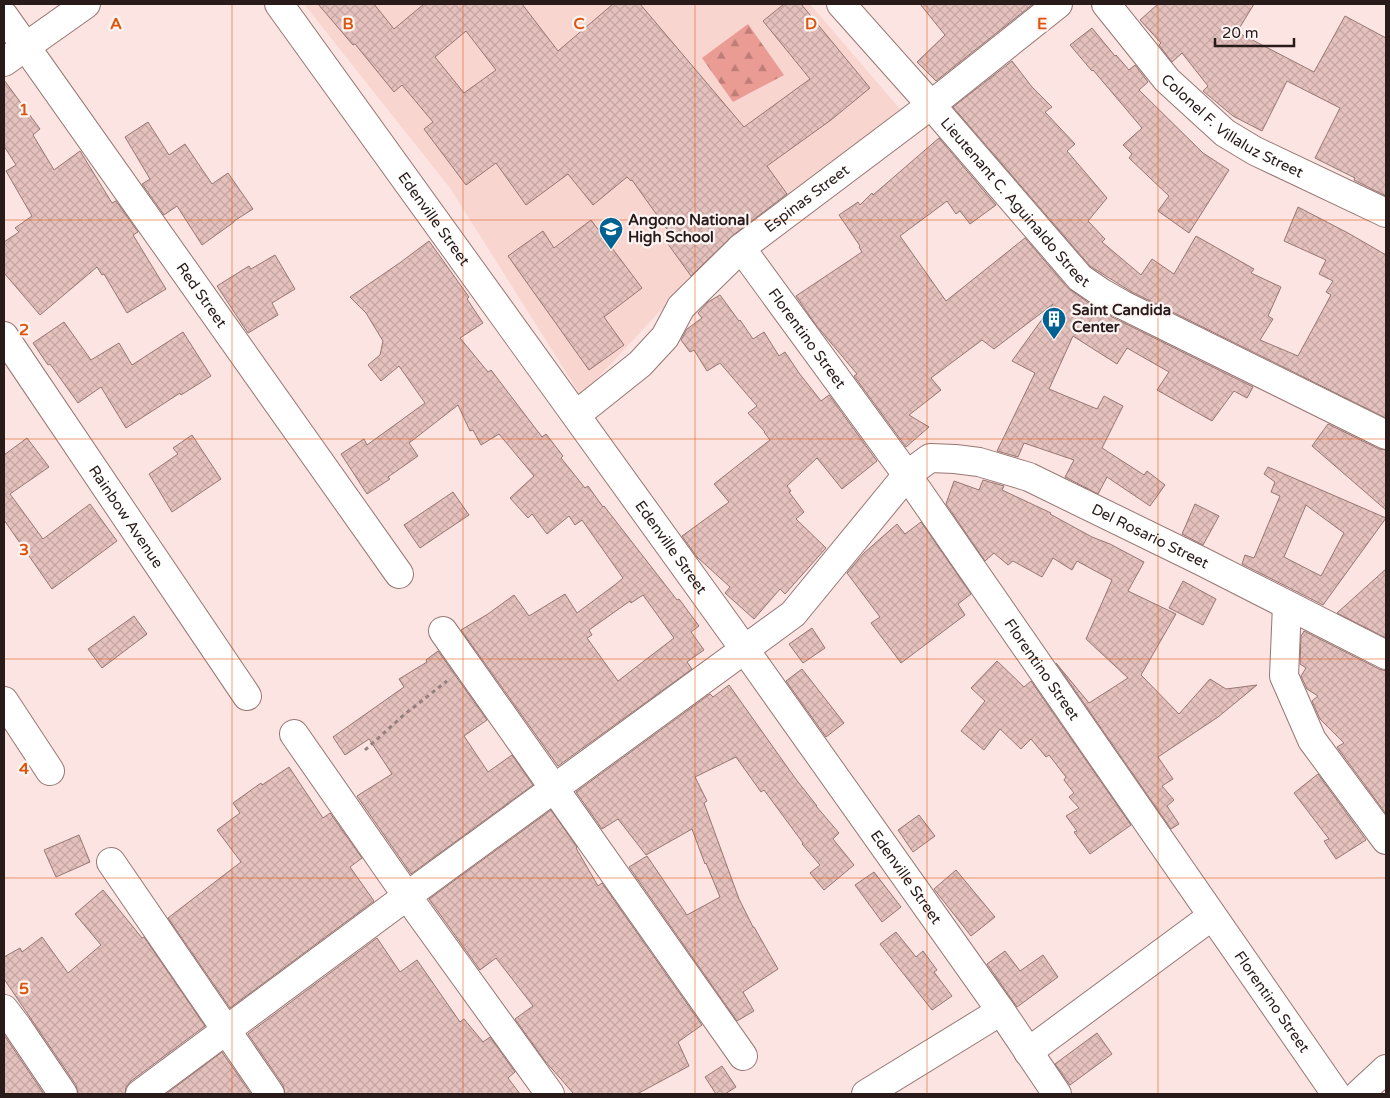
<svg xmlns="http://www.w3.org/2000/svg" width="1390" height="1098" font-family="'Varela Round',sans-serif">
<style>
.built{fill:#f9d5d0}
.forest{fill:url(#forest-firs)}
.building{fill:url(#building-cross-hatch);stroke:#977773;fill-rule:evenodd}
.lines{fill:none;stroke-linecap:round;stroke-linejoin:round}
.street-casing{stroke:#977773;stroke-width:30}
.secondary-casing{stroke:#977773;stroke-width:30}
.path{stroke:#93807e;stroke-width:3;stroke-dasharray:4 4;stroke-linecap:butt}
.street{stroke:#fff;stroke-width:28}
.secondary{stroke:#fff;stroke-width:28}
.grid{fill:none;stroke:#de560d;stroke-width:1;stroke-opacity:0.55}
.labels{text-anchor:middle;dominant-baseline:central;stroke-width:4.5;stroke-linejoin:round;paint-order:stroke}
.street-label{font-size:15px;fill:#281b19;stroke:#fdf5f4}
.poi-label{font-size:15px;font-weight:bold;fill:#281b19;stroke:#fdf5f4;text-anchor:start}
.grid-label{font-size:16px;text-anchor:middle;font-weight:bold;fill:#de560d;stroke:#fdf5f4;stroke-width:4.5;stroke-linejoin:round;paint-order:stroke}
</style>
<defs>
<pattern id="forest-firs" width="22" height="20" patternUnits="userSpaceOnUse" patternTransform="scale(1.25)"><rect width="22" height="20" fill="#ea9b93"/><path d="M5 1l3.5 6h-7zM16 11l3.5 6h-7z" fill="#be7e77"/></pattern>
<pattern id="building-cross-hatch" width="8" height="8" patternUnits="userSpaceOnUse" patternTransform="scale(1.25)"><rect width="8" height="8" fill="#e5c1bd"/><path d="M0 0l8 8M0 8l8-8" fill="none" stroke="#c4a5a2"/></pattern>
</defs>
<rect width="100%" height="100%" fill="#fbe4e1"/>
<path class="built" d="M304,4H810L900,109L660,311L581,396L450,188Z"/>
<path class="forest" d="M748,24L784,75L733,102L702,58Z"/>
<path class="building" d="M318,4H374L394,29L424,4H522L558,51L613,4H640L744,127L810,79L763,21L784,4H801L870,88L831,120L767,166L787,194L732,236L691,276L668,244L674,239L632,180L631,181L627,177L593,205L568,174L526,205L496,163L466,185L424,129L433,122L402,85L394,92L355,44L353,45ZM466,31L496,70L464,93L435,57Z
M920,4H1033L936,81L917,62L945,35Z
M1158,4H1254L1237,32L1314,72L1345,16L1386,38V196L1354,180L1355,178L1315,158L1340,108L1287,81L1262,131L1233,116L1203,91L1208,86L1182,53L1172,62L1159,45L1161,43L1140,20Z
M1092,28L1115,56L1116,55L1129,70L1135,65L1148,82L1139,90L1203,153L1229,170L1189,233L1158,211L1169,196L1129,158L1132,154L1123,145L1142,128L1093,70L1092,71L1070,45Z
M1012,61L1032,87L1052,107L1045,112L1075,144L1067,151L1107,198L1088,221L1105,239L1102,242L1141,275L1152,259L1174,274L1196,236L1254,269L1251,273L1281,287L1268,316L1273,319L1260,340L1298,356L1331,295L1326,292L1333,281L1319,274L1326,260L1284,241L1298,207L1348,233L1386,255V418L1130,291L1090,266L953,107Z
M4,80L40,129L33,135L54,170L80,151L112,203L116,201L138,232L133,235L166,289L127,313L104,274L102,275L97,267L40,315L4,273V242L19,232L15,228L32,216L6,171L16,165L4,146Z
M148,122L169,155L185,144L212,184L228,173L253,209L234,221V222L202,245L177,206L164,215L142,184L150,179L125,137Z
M939,138L996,205L970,224L960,211L956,214L947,201L900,236L946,301L1025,238L1068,288L1093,306L1116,319L1253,387L1247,398L1234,391L1212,421L1157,390L1169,372L1127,348L1117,364L1073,336L1049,389L1097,409L1104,396L1123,406L1102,448L1144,475L1147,471L1165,485L1150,506L1107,477L1098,494L1065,477L1074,460L1024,443L1018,457L997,451L1035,373L1012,361L1053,304L994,349L982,340L931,378L941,390L909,415L929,427L906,447L854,376L857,374L816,325L796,296L862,252L859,247L860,246L839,215L858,202L860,205L872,193L873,195Z
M591,220L642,288L604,317L624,345L589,370L508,256L543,231L554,248Z
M429,241L469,297L467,299L483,323L460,338L488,372L491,370L542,437L546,434L563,456L561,458L585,488L588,486L603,507L604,506L677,600L679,599L699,626L691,632L704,650L687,662L692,669L558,766L461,630L488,614L514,595L529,616L565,594L577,613L616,584L623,578L582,520L575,525L569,516L547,534L532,514L528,518L510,498L534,476L499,434L481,445L473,430L470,431L458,405L409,443L418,456L388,477L390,479L367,494L341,454L364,439L367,445L425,403L399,366L381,381L368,365L380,355L383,341L366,313L350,297L401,262ZM643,595L674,638L618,681L587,638L592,635L589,630L630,601L631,603Z
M275,255L295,289L272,303L278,315L248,333L217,286L249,266L251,269Z
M720,295L739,321L740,320L753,339L764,332L779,356L785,352L799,373L821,401L829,395L877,461L842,489L817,458L787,486L791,491L789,492L804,512L796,519L826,548L785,594L780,589L754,619L725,593L730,587L697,557L682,536L729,502L714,484L770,440L764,432H765L748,413L757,406L720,363L707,371L694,350L690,352L681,340L687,329L702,318L698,313L708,302Z
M64,322L91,360L119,343L132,365L183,332L211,376L181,395L180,393L126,428L101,387L78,403L50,364L48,365L33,343Z
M1328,424L1379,449L1386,450V510L1312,446Z
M192,435L221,479L172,512L149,474L178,454L173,448Z
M27,438L49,467L10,494L43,539L90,504L117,541L52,589L4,520V455Z
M1268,467L1386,518L1323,605L1242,564L1245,555L1254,558L1280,496L1271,492L1275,482L1264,474ZM1306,505L1344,533L1321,576L1284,557Z
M983,480L1004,486L1002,490L1051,513L1050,514L1092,537L1110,544L1144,562L1128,591L1176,614L1141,675L1179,714L1210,679L1226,689L1257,685L1218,717L1158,757L1173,779L1162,786L1174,800L1167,806L1179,824L1171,829L1056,663L1089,703L1128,678L1086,639L1112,580L1077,561L1072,570L1053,558L1042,577L1013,561L1008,565L994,553L985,561L946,504L954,481L979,490Z
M453,492L469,515L420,548L404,525Z
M1195,504L1219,516L1203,545L1182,534Z
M921,522L971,594L958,604L965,615L901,663L871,623L880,617L847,573L864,553L897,524L905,534Z
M1386,569V638L1337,613Z
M1183,581L1216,599L1203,625L1169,608Z
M134,616L147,634L102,668L88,649Z
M812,628L825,648L803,663L789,644Z
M1304,631L1379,669L1386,671V814L1337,747L1344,743L1320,719L1312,701L1318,696L1307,689L1301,676L1306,668L1300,664L1301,636Z
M438,651L487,720L464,736L488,772L512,755L533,785L411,874L357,796L392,774L369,739L345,755L333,737L404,687L399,679L427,662L426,660Z
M997,661L1024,687L1031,681L1131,825L1090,854L1074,832L1077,831L1066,816L1079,808L1069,797L1074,793L1064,780L1066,777L1049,755L1046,757L1031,739L1021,749L1000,729L984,750L961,731L985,701L971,688Z
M802,669L844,723L826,737L786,681Z
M729,685L795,778L817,806H816L839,833L833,839L854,865L824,890L810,873L820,865L802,844L803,843L764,790L761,792L736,757L695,777L707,801L704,803L739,899L753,927H754L778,969L743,992L754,1011L737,1021L629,867L647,856L687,915L720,897L706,863L705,864L692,829L646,855L618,819L602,829L576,792L710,694L713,697Z
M289,767L323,818L330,813L362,858L350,867L374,901L230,1008L168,918L241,862L217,830L240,813L233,803L261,783L262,785Z
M1318,774L1366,840L1336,859L1324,841L1329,839L1294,793Z
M551,810L577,847L576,848L598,886L602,883L702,1025L678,1042L689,1066L637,1094H574L545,1061L515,1019L533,1006L496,958L480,970L429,899Z
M919,815L935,836L913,852L898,830Z
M79,835L90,862L56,877L44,850Z
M956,870L995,917L971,936L934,889Z
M874,872L901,907L882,922L855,885Z
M103,890L142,938L144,937L205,1026L131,1081L126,1087L125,1094H78L76,1085L4,979V957L20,948L22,952L42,937L68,973L101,945L75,914Z
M896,932L916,957L923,951L937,970L934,972L952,996L932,1010L880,944Z
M377,938L400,972L417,960L460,1022L464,1019L483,1042L490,1037L515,1072L508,1078L520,1094H285L283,1085L248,1034Z
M1005,951L1020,971L1043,955L1058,977L1017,1007L987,964Z
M1097,1033L1112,1054L1070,1085L1055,1064Z
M4,1034V1035L44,1094H4Z
M222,1052L251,1094H166Z
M722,1066L736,1087L725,1094H716L705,1077Z"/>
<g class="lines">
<defs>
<g id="street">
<path id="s1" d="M841,4L931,105L1080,278L1102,293L1123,305L1386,435"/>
<path id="s2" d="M1106,4L1167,80L1225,133L1255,151L1386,213"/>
<path id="s3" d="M4,16L399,574"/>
<path d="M4,62L86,4"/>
<path id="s4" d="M741,248L907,475L1336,1094"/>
<path id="s5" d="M4,336L247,696"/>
<path id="s6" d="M576,415L640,364L665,337L681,307L741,248L931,105L1058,4"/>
<path d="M1287,605L1284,676L1312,740L1386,840"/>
<path d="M443,631L743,1056"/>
<path d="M4,701L50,771"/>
<path d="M294,734L407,896L550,1094"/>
<path d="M111,862L270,1094"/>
<path d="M4,1009L17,1026L63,1094"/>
<path d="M1001,1011L1057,1094"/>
<path d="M1028,1052L1212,916"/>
<path id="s7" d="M140,1094L407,896L793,614L907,475L930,458L955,459L979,462L1029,477L1201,561L1386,655"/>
<path d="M1359,1094L1386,1069"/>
</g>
<g id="secondary">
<path id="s8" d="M279,4L745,650L1001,1011L866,1094"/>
</g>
</defs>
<use href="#street" class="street-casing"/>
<use href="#secondary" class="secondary-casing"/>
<path class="path" d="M365,750L405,714L447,681"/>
<use href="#street" class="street"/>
<use href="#secondary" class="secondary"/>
</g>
<path class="grid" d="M232,4V1094M463,4V1094M695,4V1094M927,4V1094M1158,4V1094M4,220H1386M4,439H1386M4,659H1386M4,878H1386"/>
<defs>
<symbol id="school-pin" viewBox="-11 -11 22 30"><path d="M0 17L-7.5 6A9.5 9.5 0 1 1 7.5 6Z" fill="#006292" stroke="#fdf5f4"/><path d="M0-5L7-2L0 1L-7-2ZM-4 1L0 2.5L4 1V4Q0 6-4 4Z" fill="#fff"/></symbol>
<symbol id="building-pin" viewBox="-11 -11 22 30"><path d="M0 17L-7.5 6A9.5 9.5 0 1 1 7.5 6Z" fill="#006292" stroke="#fdf5f4"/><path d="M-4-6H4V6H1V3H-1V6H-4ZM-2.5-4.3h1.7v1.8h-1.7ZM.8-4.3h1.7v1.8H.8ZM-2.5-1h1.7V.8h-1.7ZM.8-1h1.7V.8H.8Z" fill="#fff"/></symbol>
</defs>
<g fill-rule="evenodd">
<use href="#school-pin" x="597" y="215" width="28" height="38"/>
<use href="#building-pin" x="1040" y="305" width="28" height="38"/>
</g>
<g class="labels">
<g class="street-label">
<text stroke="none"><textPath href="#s2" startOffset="178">Colonel F. Villaluz Street</textPath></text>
<text stroke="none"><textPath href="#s6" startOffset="319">Espinas Street</textPath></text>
<text stroke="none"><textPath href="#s1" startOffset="264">Lieutenant C. Aguinaldo Street</textPath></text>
<text stroke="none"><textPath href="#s8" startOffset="265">Edenville Street</textPath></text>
<text stroke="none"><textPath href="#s3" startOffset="342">Red Street</textPath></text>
<text stroke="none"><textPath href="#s4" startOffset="112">Florentino Street</textPath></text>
<text stroke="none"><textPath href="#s5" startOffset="218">Rainbow Avenue</textPath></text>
<text stroke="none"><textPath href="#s7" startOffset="1255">Del Rosario Street</textPath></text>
<text stroke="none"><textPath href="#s8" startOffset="670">Edenville Street</textPath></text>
<text stroke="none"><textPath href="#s4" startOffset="518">Florentino Street</textPath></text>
<text stroke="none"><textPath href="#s8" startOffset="1075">Edenville Street</textPath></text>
<text stroke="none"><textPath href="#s4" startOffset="922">Florentino Street</textPath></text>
</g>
<g class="poi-label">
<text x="628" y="220">Angono National<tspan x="628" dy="17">High School</tspan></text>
<text x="1072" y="310">Saint Candida<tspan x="1072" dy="17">Center</tspan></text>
</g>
</g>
<g class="grid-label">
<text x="116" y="29">A</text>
<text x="348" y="29">B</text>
<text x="579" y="29">C</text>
<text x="811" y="29">D</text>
<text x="1042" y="29">E</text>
<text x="24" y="115">1</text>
<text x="24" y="335">2</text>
<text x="24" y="555">3</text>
<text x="24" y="774">4</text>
<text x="24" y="994">5</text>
</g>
<rect width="1390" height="1098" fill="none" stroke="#281b19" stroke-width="10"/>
<path d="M1215 38v8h79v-8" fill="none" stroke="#281b19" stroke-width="2.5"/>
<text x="1222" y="38" font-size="15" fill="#281b19" stroke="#fdf5f4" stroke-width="4" paint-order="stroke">20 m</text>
</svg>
